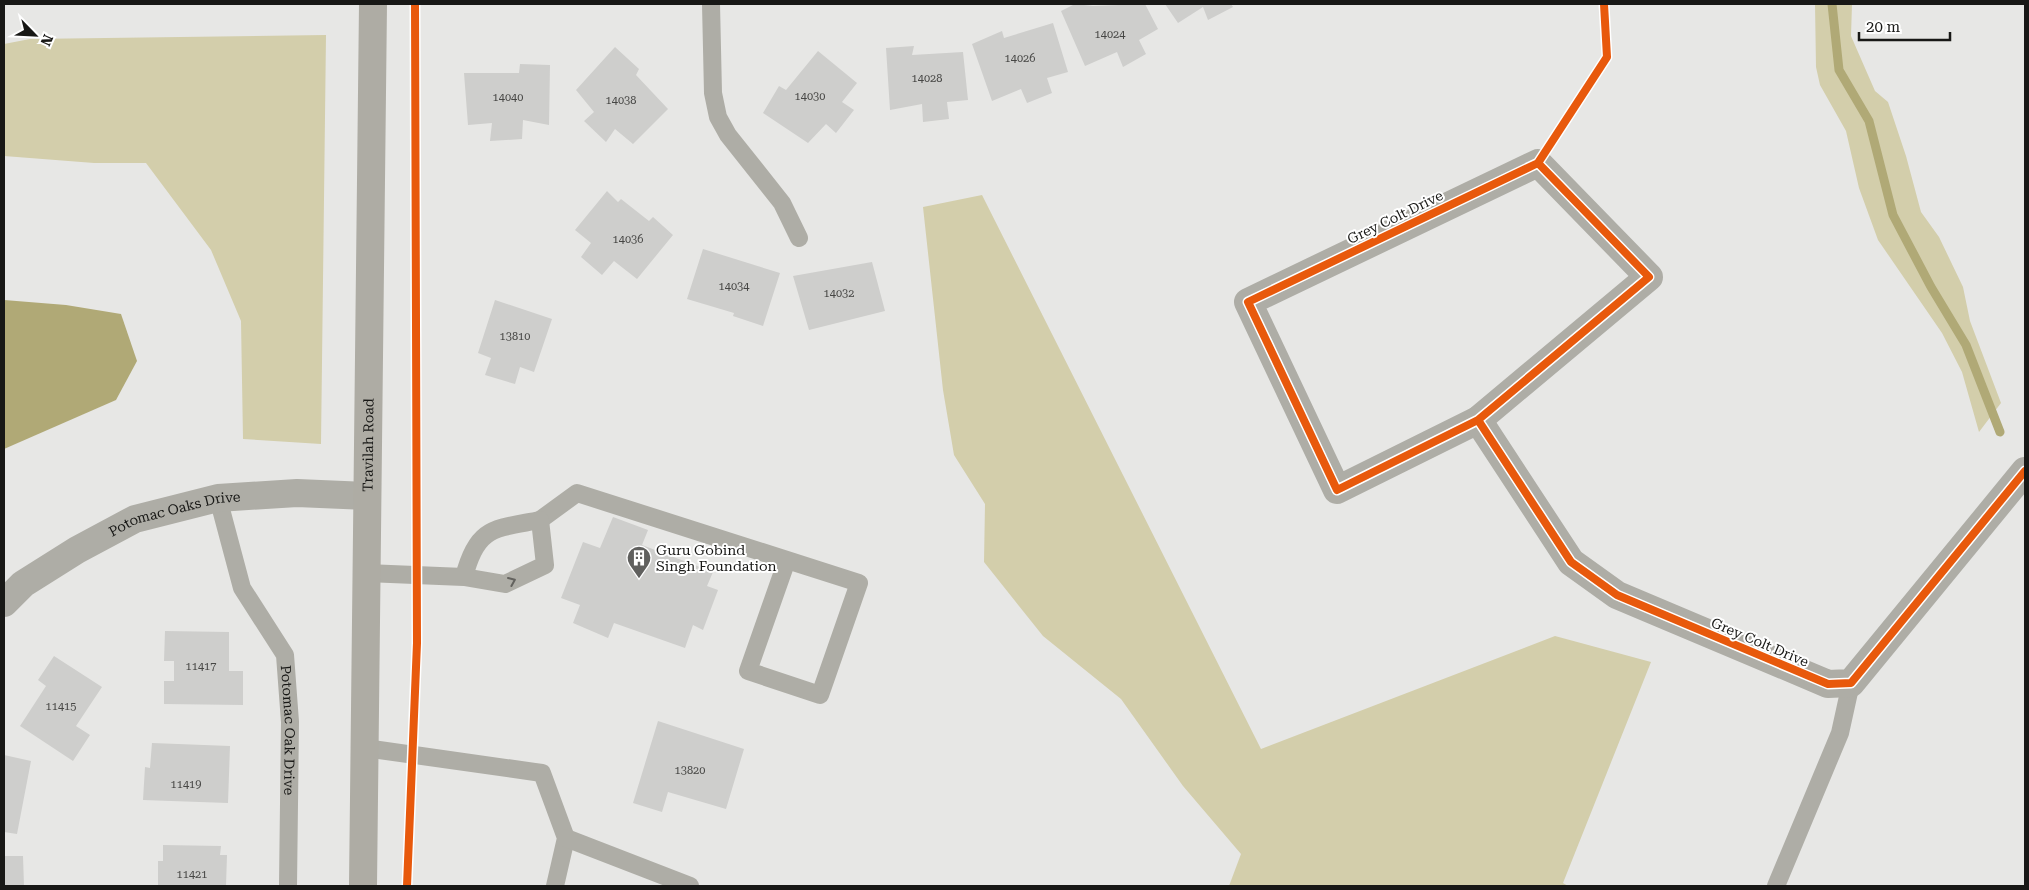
<svg xmlns="http://www.w3.org/2000/svg" width="2029" height="890" font-family="'Roboto Serif',serif">
<style>
.green{fill:#d3ceab}
.water{fill:#b0a976}
.lines{fill:none;stroke-linecap:round;stroke-linejoin:round}
.stream{stroke:#b0a976;stroke-width:9}
.building{fill:#cececc}
.lane{stroke:#aeada6;stroke-width:18}
.street{stroke:#aeada6;stroke-width:28}
.secondary{stroke:#aeaca4;stroke-width:28}
.cycleway-casing{stroke:#fff;stroke-width:11}
.cycleway{stroke:#e8590c;stroke-width:8}
.oneway{stroke:#63625e}
.labels{text-anchor:middle;dominant-baseline:central;stroke-width:4;stroke-linejoin:round;paint-order:stroke}
.number-label{font-size:11px;fill:#464644}
.street-label{font-size:14px;fill:#181816;stroke:#fff}
.poi-label{font-size:14px;fill:#181816;stroke:#fff;text-anchor:start}
</style>
<rect width="100%" height="100%" fill="#e7e7e5"/>
<path class="green" d="M1815,4H1852L1851,36L1875,91L1888,102L1906,156L1921,212L1939,237L1963,287L1970,321L2001,403L1979,432L1962,372L1942,333L1878,240L1859,188L1846,131L1820,85L1816,67Z
M326,35L321,444L243,439L241,321L211,250L146,163H94L4,156V44L30,39Z
M982,195L1261,749L1555,636L1651,662L1563,883L1568,886H1229L1241,854L1183,786L1121,699L1043,636L984,562L985,504L954,455L943,390L923,207Z"/>
<path class="water" d="M4,300L66,305L121,314L137,361L116,400L4,449Z"/>
<g class="lines">
<path class="stream" d="M1832,4L1839,70L1869,121L1893,215L1931,287L1966,345L2000,432"/>
</g>
<path class="building" d="M1075,4L1093,6L1145,4L1158,29L1139,40L1146,54L1123,67L1117,52L1085,66L1061,11Z
M1165,4H1231L1233,7L1208,20L1203,7L1178,23Z
M1053,23L1068,72L1047,78L1052,93L1027,103L1021,89L992,101L972,44L1002,31L1004,38Z
M914,46L912,55L963,52L968,100L947,102L949,119L923,122L922,104L890,110L886,48Z
M615,47L639,69L636,75L668,109L633,144L615,129L606,142L584,121L594,112L576,90Z
M818,51L857,83L842,102L854,110L836,133L826,124L808,143L763,113L779,86L786,90Z
M520,64L550,65L549,125L523,120L522,139L490,141L492,123L468,125L464,73H519Z
M607,191L618,202L621,199L649,221L653,217L673,235L637,279L614,261L602,275L581,257L591,243L575,230Z
M703,249L780,273L763,326L733,316L734,313L687,299Z
M872,262L885,311L809,330L793,276Z
M495,300L552,319L534,372L520,367L515,384L485,375L491,358L478,353Z
M613,517L648,530L642,545L713,572L707,586L718,590L703,630L693,625L685,648L614,623L608,638L573,623L580,605L561,598L583,542L600,548Z
M165,631L229,632V671H243V705L164,704V681H174V661H164Z
M54,656L102,687L76,726L90,735L73,761L20,726L46,686L38,680Z
M658,721L744,749L726,809L668,792L662,812L633,803Z
M152,743L230,746L228,803L143,800L145,767L150,768Z
M4,755L31,761L17,834L4,832Z
M163,845L221,846L220,855H227L226,886H158V861H163Z
M4,856H23L24,886H4Z"/>
<g class="lines">
<g class="lane">
<path d="M711,4L713,93L718,117L728,135L782,203L799,238"/>
<path id="s1" d="M218,498L242,588L285,655L290,722L288,886"/>
<path d="M540,520L577,493L859,583L820,695L748,671L787,560"/>
<path d="M366,573L464,577L505,584L545,565L540,520C494,529 477,526 464,577"/>
<path d="M365,748L542,773L566,838L555,886"/>
<path d="M566,838L690,886"/>
<path d="M1776,886L1840,733L1851,683"/>
</g>
<g class="street">
<path d="M1538,163L1649,277L1478,420L1337,490L1248,302Z"/>
<path d="M1478,420L1571,562L1617,595L1828,684L1851,683L2025,471"/>
<path id="s2" d="M4,603L23,584L77,550L135,519L218,498L297,493L367,496"/>
</g>
<path class="secondary" id="s3" d="M363,886L373,4"/>
<defs>
<path id="cycleway" d="M1538,163L1649,277L1478,420L1337,490L1248,302Z
M1538,163L1607,57L1604,4
M1478,420L1571,562L1617,595L1828,684L1851,683L2025,471
M407,886L417,643L415,4"/>
</defs>
<use href="#cycleway" class="cycleway-casing"/>
<use href="#cycleway" class="cycleway"/>
</g>
<defs><path id="oneway-chevron" d="M-2-3.5L2.5 0L-2 3.5" fill="none" stroke-width="1.6" stroke-linecap="round" stroke-linejoin="round" transform="scale(1.25)"/></defs>
<use class="oneway" href="#oneway-chevron" transform="translate(512 581) rotate(-23)"/>
<defs>
<symbol id="building-pin" viewBox="-11 -11 22 30"><path d="M0 17L-7.5 6A9.5 9.5 0 1 1 7.5 6Z" fill="#60605e" stroke="#fff"/><path d="M-4-6H4V6H1V3H-1V6H-4ZM-2.5-4.3h1.7v1.8h-1.7ZM.8-4.3h1.7v1.8H.8ZM-2.5-1h1.7V.8h-1.7ZM.8-1h1.7V.8H.8Z" fill="#fff"/></symbol>
</defs>
<g fill-rule="evenodd">
<use href="#building-pin" x="625" y="544" width="28" height="38"/>
</g>
<g class="labels">
<g class="number-label">
<text x="1110" y="34">14024</text>
<text x="1020" y="58">14026</text>
<text x="927" y="78">14028</text>
<text x="810" y="96">14030</text>
<text x="508" y="97">14040</text>
<text x="621" y="100">14038</text>
<text x="628" y="239">14036</text>
<text x="734" y="286">14034</text>
<text x="839" y="293">14032</text>
<text x="515" y="336">13810</text>
<text x="201" y="666">11417</text>
<text x="61" y="706">11415</text>
<text x="690" y="770">13820</text>
<text x="186" y="784">11419</text>
<text x="192" y="874">11421</text>
</g>
<g class="street-label">
<text transform="translate(1395 217) rotate(-26)">Grey Colt Drive</text>
<text stroke="none"><textPath href="#s3" startOffset="441">Travilah Road</textPath></text>
<text stroke="none"><textPath href="#s2" startOffset="196">Potomac Oaks Drive</textPath></text>
<text transform="translate(1760 642) rotate(23)">Grey Colt Drive</text>
<text stroke="none"><textPath href="#s1" startOffset="248">Potomac Oak Drive</textPath></text>
</g>
<g class="poi-label">
<text x="656" y="550">Guru Gobind<tspan x="656" dy="16">Singh Foundation</tspan></text>
</g>
</g>
<rect width="2029" height="890" fill="none" stroke="#181816" stroke-width="10"/>
<g transform="translate(35 35) rotate(114)" stroke="#ffffff" stroke-width="4" paint-order="stroke">
<path d="M0-4L9 19L0 12L-9 19Z" fill="#181816"/>
<text y="-8" font-size="14" font-weight="bold" text-anchor="middle" fill="#181816">N</text>
</g>
<path d="M1859 32v8h91v-8" fill="none" stroke="#181816" stroke-width="2.5"/>
<text x="1866" y="32" font-size="15" fill="#181816" stroke="#ffffff" stroke-width="4" paint-order="stroke">20 m</text>
</svg>
